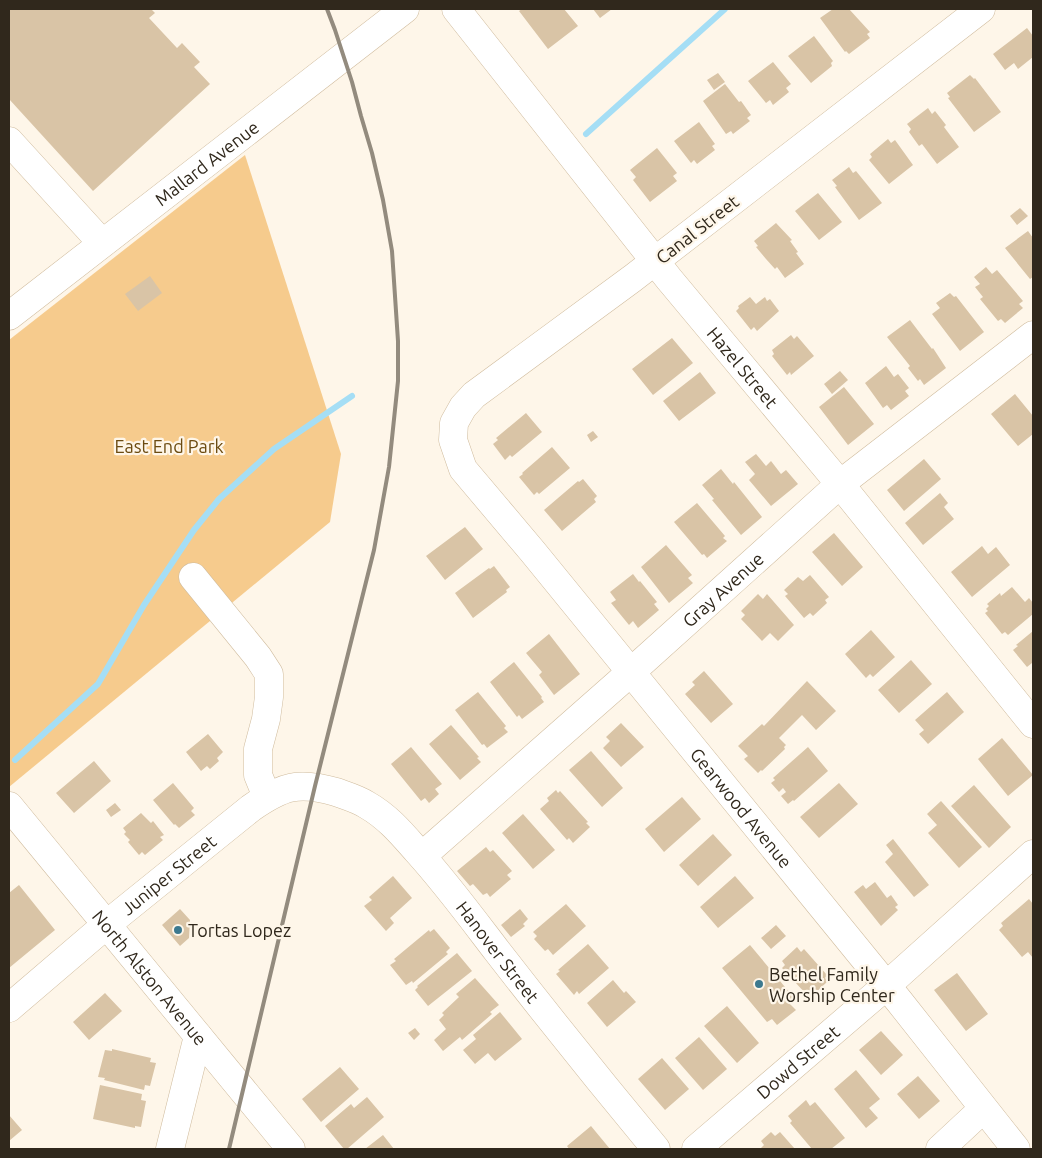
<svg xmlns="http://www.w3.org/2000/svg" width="1042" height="1158" font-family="Ubuntu,sans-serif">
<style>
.green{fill:#f6cb8d}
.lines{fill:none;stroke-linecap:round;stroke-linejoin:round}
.stream{stroke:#a5def5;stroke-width:6}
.building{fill:#d9c4a6}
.minor-casing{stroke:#d0bc9e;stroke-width:29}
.major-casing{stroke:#d0bc9e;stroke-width:29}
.minor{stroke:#fff;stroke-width:28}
.major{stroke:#fff;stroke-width:28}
.rail{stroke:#938b7e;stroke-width:4}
.poi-dot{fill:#3c798f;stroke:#fef6e9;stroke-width:2}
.labels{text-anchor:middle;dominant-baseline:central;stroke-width:4.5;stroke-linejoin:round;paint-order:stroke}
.street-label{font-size:18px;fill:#30281c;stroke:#fef6e9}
.park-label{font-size:18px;fill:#6c4b10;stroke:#fef6e9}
.poi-label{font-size:18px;fill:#30281c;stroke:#fef6e9;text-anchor:start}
</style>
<rect width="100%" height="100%" fill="#fef6e9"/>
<path class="green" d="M245,155L341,454L330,522L9,787V340Z"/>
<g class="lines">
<path class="stream" d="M586,134L725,9
M15,760L98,684L144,605L194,530L219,499L274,449L352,396"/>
</g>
<path class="building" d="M9,9H151L155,13L149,18L177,48L182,43L200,62L194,67L210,84L93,191L9,99Z
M522,9H564L578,26L548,49L519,11Z
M593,9H612L600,18Z
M833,9H849L870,32L867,34L870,38L849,54L846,51L845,52L820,18Z
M1027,28L1033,36V57L1018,69L1014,63L1005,70L993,54Z
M814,36L833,61L831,63L832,66L811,83L788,56Z
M773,62L791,84L786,88L789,92L773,105L770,100L766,103L748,81Z
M718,73L725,82L714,90L707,80Z
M970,75L974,79L975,78L1001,112L974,132L948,98L950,97L947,93Z
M725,84L739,102L741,101L751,115L747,118L750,121L733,134L731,131L726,134L703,101Z
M928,108L932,114L935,111L946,125L944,127L959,147L937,164L922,144L919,146L909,132L911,129L907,124Z
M699,122L715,144L712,146L715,150L697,164L694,160L691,163L674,141Z
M888,139L891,143L895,140L913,165L889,184L869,160L872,157L870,154Z
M657,148L677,173L673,176L677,181L650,202L633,180L636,177L630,170Z
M849,167L853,173L856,171L882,203L859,220L835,187L837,186L832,180Z
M818,193L842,222L819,240L795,211Z
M1020,208L1028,216L1017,225L1010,216Z
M776,223L792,240L790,241L798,252L796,253L804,264L785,278L777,267L775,269L766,259L756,247L758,246L754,241Z
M1028,231L1033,238V277L1030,279L1005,248Z
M986,267L992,274L997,270L1023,301L1019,304L1023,308L1005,323L1001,319L998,321L980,299L983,297L975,287L980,284L974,277Z
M150,276L162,293L138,311L125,294Z
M950,293L954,297L956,296L984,332L960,351L932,314L940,308L936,303Z
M750,297L756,304L765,297L767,301L770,299L779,311L757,331L754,327L751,330L736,311L739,308L738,306Z
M910,320L932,349L933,348L946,368L924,385L920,379L918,381L908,368L910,366L887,337Z
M791,335L794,339L797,336L814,356L791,375L790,372L787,375L772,356L774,354L772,350Z
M672,338L693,363L653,395L632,369Z
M886,366L894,377L898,374L909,388L905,391L909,396L891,410L887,405L883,408L865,383Z
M840,371L848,380L832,394L824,384Z
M700,372L716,393L679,421L663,401Z
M844,387L874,424L848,445L819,407Z
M1015,394L1033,416V434L1018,446L991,414Z
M526,413L542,432L512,457L510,455L505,460L493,444L498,440L496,438Z
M593,431L598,437L591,442L587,435Z
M552,447L570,468L539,494L537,492L534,495L519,477L523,474L522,473Z
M756,454L766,466L771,461L781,474L786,470L798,484L771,506L749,480L755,474L745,462Z
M924,459L941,479L904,511L887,490Z
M721,469L733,484L734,482L762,517L741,535L712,500L714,499L702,485Z
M583,479L597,496L594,499L596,502L562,531L544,510L578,481L579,482Z
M940,493L948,503L944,507L954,519L923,545L905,523Z
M697,503L725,536L723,538L727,541L707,558L704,554L702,555L674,522Z
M465,527L483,549L445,580L426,556Z
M834,533L863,567L842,586L812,552Z
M666,545L692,575L688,578L693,583L669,603L641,567Z
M982,546L988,554L996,547L1010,565L972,597L951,572Z
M494,566L510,587L506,590L507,592L473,618L455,593L489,568L490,569Z
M633,574L639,582L640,581L657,602L654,604L659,610L638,628L633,621L629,625L611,603L616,600L610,592Z
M810,575L829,597L825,600L827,603L813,616L810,613L804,618L785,596L788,594L784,590L798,577L803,581Z
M1012,587L1025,602L1029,598L1033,603V614L1008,635L1005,632L1002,634L985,613L988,611L986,609L989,606L987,604L1000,593L1001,596Z
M758,594L763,599L767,594L794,625L778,641L770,633L762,641L741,619L745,615L741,611Z
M871,630L895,657L873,677L870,674L866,678L845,654Z
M1033,631V665L1032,663L1027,667L1013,650L1018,646L1016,645Z
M549,634L580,674L554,695L539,675L542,672L526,653Z
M911,660L932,684L899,713L878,690Z
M514,662L542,697L541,698L544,702L522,719L519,715L517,717L490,682Z
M704,671L733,704L711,723L685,694L695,685L692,682Z
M807,681L836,711L816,730L802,715L779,738L786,745L784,747L785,749L762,771L761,770L758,773L744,759L748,756L738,746L762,724L764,726Z
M478,692L506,726L504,728L508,732L487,748L484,744L482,745L455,710Z
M947,692L964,712L928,744L919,734L924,730L915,720Z
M621,723L644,747L621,767L603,748L610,741L606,737Z
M451,725L479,757L477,758L481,762L460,780L429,744Z
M208,734L223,752L217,758L219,761L210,769L207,766L201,771L186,752Z
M1002,738L1033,775L1008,796L978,759Z
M411,747L442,784L435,789L439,794L429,803L425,798L421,801L391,764Z
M808,747L828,771L794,801L793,800L788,804L781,796L786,792L783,788L779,792L771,783L775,780L773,778Z
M591,751L623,788L602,807L569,770Z
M94,761L111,781L74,813L56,793Z
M173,783L194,808L191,811L195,815L179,828L175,824L174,825L153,800Z
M839,783L858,804L819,838L800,817Z
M974,785L1011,827L989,848L951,806Z
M556,790L558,793L560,791L588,822L586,823L590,827L573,843L569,838L567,840L540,809L549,801L547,798Z
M682,797L701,819L664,852L645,829Z
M941,801L982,847L959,868L928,833L937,825L927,814Z
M115,803L121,810L111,817L106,810Z
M141,813L151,823L153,821L164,835L160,837L163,840L145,855L142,852L139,855L128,842L130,840L124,834L126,832L123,828Z
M523,814L555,850L533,869L502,833Z
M713,834L732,855L698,886L679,865Z
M893,839L929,885L914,897L885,862L893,854L886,845Z
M486,847L490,852L493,850L512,871L507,875L511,879L490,897L487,893L483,895L473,884L470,886L457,871Z
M393,876L412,898L390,918L394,923L386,931L364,906L372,900L369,897Z
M735,876L754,898L718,928L700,907Z
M875,882L887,898L891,895L898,905L895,907L898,910L881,926L854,892L863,885L866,889Z
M19,885L55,930L9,968V893Z
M1029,899L1033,904V958L1028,952L1022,957L999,930L1003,926L1001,923Z
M566,904L586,926L553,955L548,949L545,951L534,939L537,936L533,932Z
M180,909L190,920L189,938L180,946L162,925Z
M520,909L528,919L523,924L525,926L511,937L501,925Z
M776,925L786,936L771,949L761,938Z
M434,929L450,948L446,952L448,954L413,983L412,981L406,985L390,965L396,961L394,959L429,930L430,932Z
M588,944L609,968L579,994L577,991L574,995L556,974L560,971L558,970Z
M750,945L795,999L790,1004L796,1010L777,1025L772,1019L767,1022L722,968Z
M797,947L801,952L804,949L827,975L825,978L828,981L811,997L808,992L806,994L782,968L785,965L782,961Z
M457,953L472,971L428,1006L415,990L418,987L417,986Z
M957,973L988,1014L966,1031L934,990Z
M475,978L499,1005L490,1012L492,1014L462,1040L460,1037L443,1051L434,1040L446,1029L439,1020L444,1015L442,1013L459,997L456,994Z
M613,980L624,993L626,991L636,1002L607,1027L587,1003Z
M105,993L122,1011L89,1040L73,1022Z
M727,1006L759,1043L737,1063L704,1026Z
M500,1012L522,1039L495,1061L488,1053L475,1064L463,1050L476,1039L473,1035Z
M415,1028L420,1034L414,1040L408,1033Z
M881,1031L903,1055L881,1075L859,1050Z
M699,1037L727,1069L703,1090L675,1058Z
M112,1049L151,1058L150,1062L156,1063L150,1086L145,1085L144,1090L104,1080L105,1078L98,1077L105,1050L112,1051Z
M662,1058L689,1089L665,1110L638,1079Z
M340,1067L359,1089L321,1122L302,1099Z
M856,1070L880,1099L869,1108L878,1118L866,1128L834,1089Z
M918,1076L940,1101L919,1119L897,1094Z
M100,1085L142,1094L141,1100L146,1101L141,1127L135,1126V1128L93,1119Z
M367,1097L384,1117L347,1149H344L325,1126L351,1104L354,1108Z
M806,1100L810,1106L815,1102L845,1138L831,1149H812L790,1123L792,1121L788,1116Z
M9,1115L22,1130L9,1141Z
M591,1126L610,1149H569L567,1146Z
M771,1132L775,1136L780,1132L795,1149H760L764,1145L761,1141Z
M383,1135L394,1149H365Z"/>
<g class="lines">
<defs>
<g id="minor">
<path id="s1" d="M456,9L669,279L840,484L1033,724"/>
<path id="s2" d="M981,9L633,278L474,395L463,407L454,423L453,440L463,469L533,552L899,1001L1016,1149"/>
<path d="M9,141L102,243"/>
<path id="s3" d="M9,316L405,9"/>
<path d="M193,577L258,657L269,674V697L266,719L258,749V775L267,797"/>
<path id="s4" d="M422,856L631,672L840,484L1033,335"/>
<path id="s5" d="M9,1008L106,925L251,808C283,786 298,781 336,792C347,796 358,799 367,805C388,817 402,834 417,851C446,883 471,917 497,951C549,1018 602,1084 656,1149"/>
<path d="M170,1149L198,1036"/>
<path id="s6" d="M696,1149L886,986L1033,854"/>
<path d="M940,1149L983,1109"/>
</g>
<g id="major">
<path id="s7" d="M9,806L291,1149"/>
</g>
</defs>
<use href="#minor" class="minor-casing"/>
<use href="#major" class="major-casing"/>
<use href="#minor" class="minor"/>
<use href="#major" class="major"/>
<path class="rail" d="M229,1149L315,786L374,550L389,467L398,381V341L392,251L383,200L372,153L361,116L352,82L335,30L327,9"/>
</g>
<g class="poi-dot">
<circle cx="178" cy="930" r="5"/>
<circle cx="759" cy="984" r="5"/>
</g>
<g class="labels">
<g class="street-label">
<text stroke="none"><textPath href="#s3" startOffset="250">Mallard Avenue</textPath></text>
<text transform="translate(697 229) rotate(-38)">Canal Street</text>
<text stroke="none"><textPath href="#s1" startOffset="459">Hazel Street</textPath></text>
<text stroke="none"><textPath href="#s4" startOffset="402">Gray Avenue</textPath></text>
<text stroke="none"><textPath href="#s2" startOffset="1158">Gearwood Avenue</textPath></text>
<text stroke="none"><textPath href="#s5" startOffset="208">Juniper Street</textPath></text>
<text stroke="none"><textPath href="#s5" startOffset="636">Hanover Street</textPath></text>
<text stroke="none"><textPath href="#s7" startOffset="222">North Alston Avenue</textPath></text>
<text stroke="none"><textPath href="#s6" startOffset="134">Dowd Street</textPath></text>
</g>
<g class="park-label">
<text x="169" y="446">East End Park</text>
</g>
<g class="poi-label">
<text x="188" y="930">Tortas Lopez</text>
<text x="769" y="974">Bethel Family<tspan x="769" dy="21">Worship Center</tspan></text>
</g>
</g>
<rect width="1042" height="1158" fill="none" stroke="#30281c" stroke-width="20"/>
</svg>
